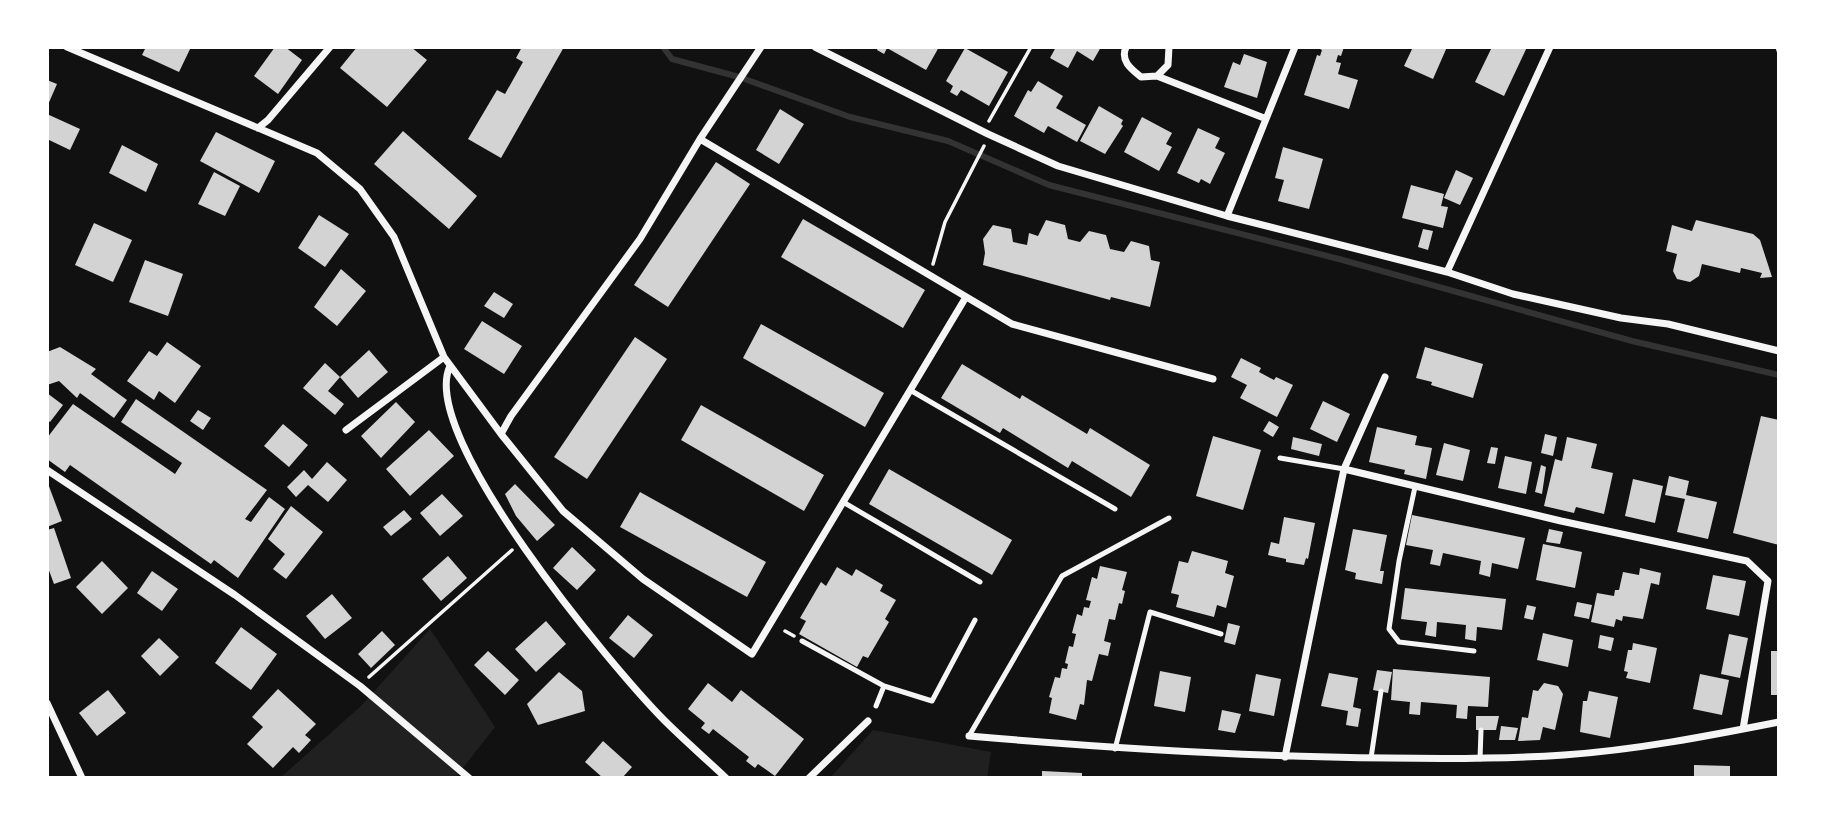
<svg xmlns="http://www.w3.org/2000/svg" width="1826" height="825" font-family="'Crimson Pro',serif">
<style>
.green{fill:#202020}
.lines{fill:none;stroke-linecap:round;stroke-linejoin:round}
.stream{stroke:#333;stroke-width:6}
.building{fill:#d3d3d3}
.path{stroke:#f5f5f5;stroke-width:3.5}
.service{stroke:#f5f5f5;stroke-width:5}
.minor{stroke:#f5f5f5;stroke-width:7}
</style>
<rect width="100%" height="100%" fill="#111"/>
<path class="green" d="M430,629L495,727L455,778H280L361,706Z
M873,730L991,752L987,778H830Z"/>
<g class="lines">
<path class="stream" d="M663,47L672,59L739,77L850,117L948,141L1049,185L1339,259L1632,341L1779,375"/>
</g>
<path class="building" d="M146,47H191L179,72L142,55Z
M275,47H285L302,60L278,94L254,76Z
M357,47H411L427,60L387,107L340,68Z
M522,47H564L501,158L468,139L497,90L505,94L523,62L516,58Z
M878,47H939L926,70L887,48L884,54L877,50Z
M1056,47H1101L1093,61L1077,51L1068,68L1050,58Z
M1316,47H1344L1341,56L1338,55L1336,62L1341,63L1338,74L1358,80L1349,109L1304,95L1317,55L1320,56L1322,50Z
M1413,47H1447L1433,79L1404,66Z
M1492,47H1527L1504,96L1475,82Z
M965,48L1008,72L989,106L961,90L957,96L950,92L953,86L946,81Z
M1244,54L1267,62L1257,98L1224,87L1233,62L1240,65Z
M47,80L57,84L47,107Z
M1038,81L1063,96L1056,108L1086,125L1077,142L1048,126L1044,133L1014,116L1028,90L1031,92Z
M1099,106L1123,120L1121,124L1123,126L1105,154L1080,141Z
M780,109L804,124L779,164L756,150Z
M47,114L80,129L70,150L47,139Z
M1142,117L1172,133L1166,144L1172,147L1159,171L1124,152Z
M1198,128L1220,138L1215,148L1225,153L1210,184L1201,179L1199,183L1177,173Z
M403,131L477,196L449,229L374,164Z
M216,132L275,161L259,193L200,161Z
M122,145L158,164L146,192L109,173Z
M1283,147L1323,159L1309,209L1278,201L1284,180L1275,178Z
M716,162L750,184L668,307L634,285Z
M1456,170L1473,178L1460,205L1444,198Z
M214,172L240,186L225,216L198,204Z
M1411,185L1444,194L1441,206L1448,207L1443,228L1402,218Z
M319,215L349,234L325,267L298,248Z
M803,219L925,290L903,328L781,257Z
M1046,220L1065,225L1068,239L1080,242L1089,231L1106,235L1110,249L1124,252L1131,241L1149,246L1151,260L1160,262L1150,307L1111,297L1110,300L983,265L985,253L983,239L993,225L1011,229L1013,242L1027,245L1029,233L1038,236Z
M1696,220L1753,234L1760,240L1772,277L1760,278L1762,273L1741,268L1740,273L1702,264L1699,276L1690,282L1677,279L1673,271L1677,254L1666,251L1672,225L1692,231Z
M94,223L132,240L113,282L75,265Z
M1423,229L1433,231L1428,250L1418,247Z
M145,260L183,274L168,316L129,302Z
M341,269L366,291L337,326L314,307Z
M494,292L513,304L504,318L484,306Z
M482,321L522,346L504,374L464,349Z
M761,324L884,393L865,427L743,358Z
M635,337L667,359L587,479L554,457Z
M167,342L201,366L175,403L159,391L154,400L127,381L149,351L157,356Z
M60,347L96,369L91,374L127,400L114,418L80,393L77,398L59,381L47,385V352Z
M1425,347L1483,364L1473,398L1431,385L1432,382L1416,378Z
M369,350L388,372L358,398L340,377Z
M1241,358L1261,368L1259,372L1274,380L1276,377L1293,385L1277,417L1240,398L1247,385L1231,377Z
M325,363L340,377L328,391L344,404L335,415L303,388Z
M962,364L1020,399L1022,395L1087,434L1090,428L1150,465L1131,497L1072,461L1068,468L1003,428L1000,433L941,398Z
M47,393L63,405L50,422L47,420Z
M136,399L267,490L245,519L251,522L269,497L285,509L238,578L214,560L211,564L70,465L65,472L47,459V438L73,404L175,474L182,463L121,422Z
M1323,401L1350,414L1337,442L1310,429Z
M396,402L415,422L381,458L361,436Z
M701,405L824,475L804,511L681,440Z
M198,410L211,418L203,430L190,421Z
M1761,416L1779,420V545L1733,533Z
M1269,421L1279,427L1273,437L1263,431Z
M283,424L308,445L289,467L264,446Z
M1377,427L1417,436L1415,445L1432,448L1426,479L1404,474L1405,470L1369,462Z
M429,430L454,456L410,496L386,469Z
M1545,434L1557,437L1553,456L1541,453Z
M1213,436L1261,450L1243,510L1196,496Z
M1293,437L1322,444L1319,456L1291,449Z
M1567,437L1597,444L1591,468L1613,473L1604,514L1576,507L1574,513L1544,506L1555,459L1562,461Z
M1444,443L1470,450L1463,481L1436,475Z
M1491,447L1498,448L1495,464L1487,463Z
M1505,456L1532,462L1526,494L1498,488Z
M327,462L347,480L328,502L308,485L296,497L287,487L304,470L312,479Z
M1541,465L1546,467L1542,494L1535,492Z
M889,469L1012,540L992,575L869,504Z
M1669,476L1689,481L1686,495L1717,502L1708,539L1677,532L1685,499L1665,495Z
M1633,479L1663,486L1655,523L1625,516Z
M47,481L62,521L47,527Z
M515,484L555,525L537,541L516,516L505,494Z
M640,492L766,562L747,597L620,527Z
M442,494L463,516L440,536L420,513Z
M291,506L323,532L286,579L273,569L285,554L268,539Z
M404,510L412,519L391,536L383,527Z
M1412,515L1525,538L1518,569L1492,563L1490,577L1479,574L1481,561L1443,553L1440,566L1430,564L1433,550L1406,545Z
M1284,517L1315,523L1308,559L1306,558L1304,565L1286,562V559L1268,555L1271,542L1279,544Z
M54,528L71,578L54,584L47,565V530Z
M1353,529L1387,535L1380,571H1384L1382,584L1355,579L1356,573L1345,570Z
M1549,529L1563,532L1560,544L1546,542Z
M1543,544L1582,552L1575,588L1536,580Z
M572,547L596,570L577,590L553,568Z
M1192,551L1228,561L1225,573L1234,576L1226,608L1217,605L1214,617L1176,607L1179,595L1171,593L1179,561L1188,563Z
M448,556L467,578L441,601L422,579Z
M102,561L128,588L102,614L76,587Z
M1100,566L1127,572L1122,590L1125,591L1122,604L1119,603L1115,620L1109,619L1104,641L1111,643L1108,656L1099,654L1092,681L1087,680L1084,705L1080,704L1076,720L1049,713L1052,698L1049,697L1055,677L1060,678L1062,668L1067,669L1068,664L1065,663L1069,646L1073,647L1076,634L1072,633L1077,614L1082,616L1084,607L1089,608L1091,601L1086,600L1092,577L1097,579Z
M837,567L852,576L856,569L883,585L880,591L896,600L885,619L889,622L868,658L863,656L857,667L799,634L806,621L800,618L821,582L826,586Z
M1640,568L1661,573L1659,585L1651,583L1643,619L1623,616L1622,621L1616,619L1614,627L1591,622L1597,593L1614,596L1615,590H1619L1623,572L1639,575Z
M152,571L178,589L162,611L137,593Z
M1713,575L1746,581L1739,616L1706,609Z
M1405,588L1506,599L1502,630L1477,627L1476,641L1465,639L1466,625L1437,622L1436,637L1425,635L1427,622L1401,619Z
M332,594L352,618L325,639L306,616Z
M1577,602L1592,605L1589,619L1574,616Z
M1527,605L1536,607L1533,620L1524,618Z
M628,615L653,635L634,658L609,638Z
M546,621L566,644L536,672L515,649Z
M1228,623L1240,626L1235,645L1224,642Z
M241,627L277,654L251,690L215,663Z
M382,631L395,645L371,668L358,654Z
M1543,633L1573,640L1568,667L1537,660Z
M1729,634L1748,638L1740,678L1721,674Z
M1600,635L1614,638L1611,651L1598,648Z
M159,638L179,657L160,676L141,656Z
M1633,643L1657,648L1650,683L1626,678L1628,672L1624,671L1628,650H1632Z
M488,651L519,680L505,695L474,665Z
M1771,651H1779V695H1771Z
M1393,669L1490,677L1488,707L1468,706L1467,719L1456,718L1457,705L1421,702L1420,715L1409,714L1410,702L1391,700Z
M1377,670L1392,672L1388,693L1373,690Z
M1160,671L1191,677L1185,712L1154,706Z
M559,672L582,691L585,711L538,725L527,704Z
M1329,673L1358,678L1353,707L1361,709L1358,727L1346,725L1348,711L1321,706Z
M1256,674L1281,679L1274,716L1249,711Z
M1700,674L1729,680L1722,715L1693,709Z
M708,683L732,702L741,690L804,739L775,776L758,764L755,768L746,761L749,757L713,729L709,734L701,728L705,723L688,709Z
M1544,683L1558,686L1563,694L1555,730L1543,727L1540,740L1518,741L1522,717L1528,718L1533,690L1538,691Z
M278,689L316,724L305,735L311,740L299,753L293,747L273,768L247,744L263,727L252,717Z
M108,690L126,713L97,736L79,713Z
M1589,691L1618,697L1610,738L1580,732L1583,701H1587Z
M1222,710L1241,714L1235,733L1218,730Z
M1476,716H1499L1496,730H1476Z
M1501,726L1518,728L1515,740H1499Z
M603,741L632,767L622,778H603L585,762Z
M1694,765L1730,766V778H1694Z
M1042,771L1082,773V778H1042Z"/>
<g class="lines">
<path class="path" d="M1777,47L1779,53
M989,121L1031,47
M933,264L945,222L984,146
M785,631L794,636
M369,677L512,550"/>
<path class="service" d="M910,390L1115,509
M1280,458L1344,469
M1415,487L1399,561L1389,629L1399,642L1474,651
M843,502L980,582
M802,641L884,686
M876,706L884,686L932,701L975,620
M969,736L1062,576L1169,518
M1115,749L1150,612L1221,634
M1371,758L1381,691
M1480,759L1481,730"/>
<path class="minor" d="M67,47L317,153L360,189L394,237L444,357L501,434L563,511L643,579L752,654L966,297
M815,47L988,134L1058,166L1227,216L1447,272L1513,294L1621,318L1668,324L1779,351
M1126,47C1120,61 1131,69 1141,77L1157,76L1264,118
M1157,76L1168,65L1169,47
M258,128L268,120L330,47
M700,139L1012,324L1213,379
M1227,216L1295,47
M1447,272L1550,47
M450,366C417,435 613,668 664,720C684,740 706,759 726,778
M346,430L444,357
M501,434L511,416L640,239L700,139L761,47
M1344,469L1385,377
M47,470L235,595L360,686L469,778
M47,703L82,778
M969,736C1109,748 1248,757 1388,758C1447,759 1505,759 1564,755C1636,750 1708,736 1779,722
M1285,757L1344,469L1561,521L1747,561L1768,581L1743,729
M809,778L868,721"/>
</g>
<rect width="1826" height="825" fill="none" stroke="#ffffff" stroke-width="98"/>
</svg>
